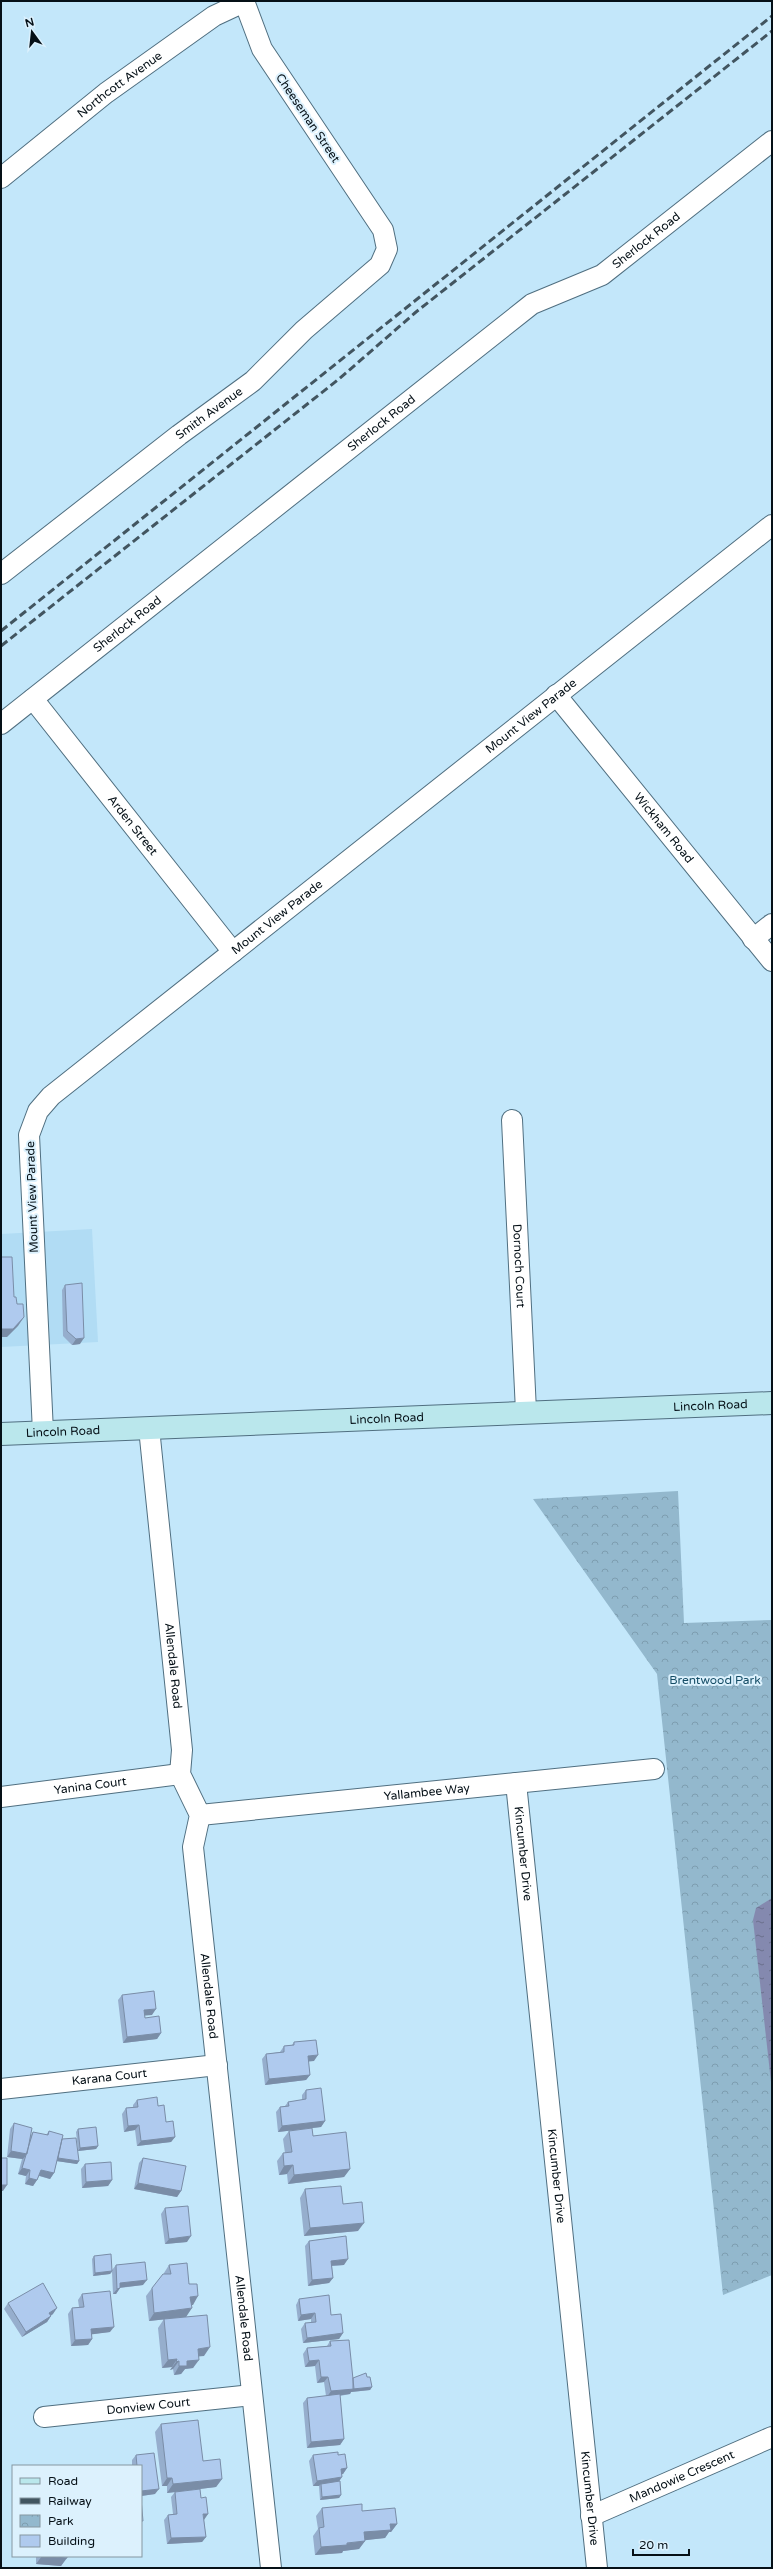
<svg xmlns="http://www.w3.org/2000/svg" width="773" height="2569" font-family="'Varela Round',sans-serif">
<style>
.built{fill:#b1dcf4}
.park{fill:url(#park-crowns)}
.water{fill:url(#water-ripples)}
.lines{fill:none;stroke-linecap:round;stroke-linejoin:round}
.minor-casing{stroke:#506f80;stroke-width:22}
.secondary-casing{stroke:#506f80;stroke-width:24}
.minor{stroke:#fff;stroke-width:20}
.secondary{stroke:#bae7ec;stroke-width:22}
.rail{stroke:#425560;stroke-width:3;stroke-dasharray:8 4;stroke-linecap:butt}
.wall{fill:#96aecd}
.shaded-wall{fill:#7a8da7}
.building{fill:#afcaee;stroke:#7a8da7}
.labels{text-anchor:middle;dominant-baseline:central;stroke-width:4;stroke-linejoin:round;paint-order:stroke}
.street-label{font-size:12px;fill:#051017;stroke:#dcf1fd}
.park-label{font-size:12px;fill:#154d66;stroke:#dcf1fd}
</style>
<defs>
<pattern id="park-crowns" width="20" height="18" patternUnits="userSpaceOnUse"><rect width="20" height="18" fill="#93b8cd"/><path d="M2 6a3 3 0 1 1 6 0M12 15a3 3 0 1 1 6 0" fill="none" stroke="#7d9daf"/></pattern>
<pattern id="water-ripples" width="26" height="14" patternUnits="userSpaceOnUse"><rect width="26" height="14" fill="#8489af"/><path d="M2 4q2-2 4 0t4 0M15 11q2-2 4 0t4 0" fill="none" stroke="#6a6f8d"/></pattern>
</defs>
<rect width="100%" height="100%" fill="#c3e7fa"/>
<path class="built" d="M92,1229L98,1342L1,1347V1234Z"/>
<path class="park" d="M678,1491L684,1623L772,1620V2275L723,2295L657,1674L533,1499Z"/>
<path class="water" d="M772,1898V2091L753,1920L756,1908Z"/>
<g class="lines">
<defs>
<g id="minor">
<path id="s1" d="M1,178L106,93L214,16L244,2"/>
<path id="s2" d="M1,574L179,435L253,381L304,330L380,265L387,249L383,230L262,49L244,1"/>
<path id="s3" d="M556,695L772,961"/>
<path id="s4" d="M33,699L233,952"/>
<path id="s5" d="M1,724L532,304L602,275L772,141"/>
<path d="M753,939L772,924"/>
<path id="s6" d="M512,1120L526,1411"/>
<path id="s7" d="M149,1428L182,1750L180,1774L200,1815L193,1847L271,2568"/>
<path id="s8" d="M43,1432L29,1135L38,1111L51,1096L772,525"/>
<path id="s9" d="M516,1783L597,2568"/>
<path id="s10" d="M1,1797L180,1774"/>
<path id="s11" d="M200,1815L654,1769"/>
<path id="s12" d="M1,2089L217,2065"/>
<path id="s13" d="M44,2417L252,2395"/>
<path id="s14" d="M591,2516L772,2437"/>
</g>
<g id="secondary">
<path id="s15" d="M1,1434L772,1403"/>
</g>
</defs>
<use href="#minor" class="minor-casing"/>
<use href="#secondary" class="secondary-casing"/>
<use href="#minor" class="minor"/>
<use href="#secondary" class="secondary"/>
<path class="rail" d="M1,631L772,16
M1,646L339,379L416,312L772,31"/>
</g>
<path class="wall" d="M65,1285L80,1344L72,1345L63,1336L62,1290Z
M122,1995L152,2015H145V2018L161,2033L157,2039L123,2043L118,2000Z
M294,2042L314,2061H308L310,2075L306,2080L265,2085L262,2059L266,2054L280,2052L284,2046L292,2045Z
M306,2090L325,2121L321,2127L278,2132L276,2112L280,2107L285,2106L288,2102L302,2100V2095Z
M137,2100L158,2106L166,2122L175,2137L171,2142L137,2146L135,2130L124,2132L122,2114L126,2108L133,2107V2105Z
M14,2123L31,2135L33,2132L46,2135L49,2131L62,2139L79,2161L77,2164L57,2161L54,2173L50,2179L39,2176L37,2180L33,2186L25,2184L26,2176L18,2174L22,2159L7,2157L10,2129Z
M78,2129L98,2146L96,2149L78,2151L76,2132Z
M289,2131L313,2136L350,2169L344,2177L288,2184L287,2174L279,2175L277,2161L283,2153H285L283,2139Z
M143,2158L181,2191L177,2197L134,2189L139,2163Z
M85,2164L112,2180L108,2186L82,2188L81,2169Z
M305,2189L343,2204L358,2231L304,2236L300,2198Z
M165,2208L187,2242L165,2244L161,2214Z
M309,2241L344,2265L332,2266L333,2278L329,2283L308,2286L305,2246Z
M94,2256L112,2270L116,2265L143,2285L120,2288L116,2294H113L112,2272L110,2274L93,2276L92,2259Z
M169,2265L189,2284L193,2305H191L186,2317L149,2321L146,2296L152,2288L164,2274V2273Z
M82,2294L110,2332L92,2334V2339L88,2345L71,2346L68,2314L72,2308L79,2307L78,2300Z
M299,2299L331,2315L343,2333L339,2339L303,2343L301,2329L305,2323H311V2319L298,2321L296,2305Z
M8,2303L53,2314L50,2316H51L47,2322L22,2337L4,2309Z
M164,2319L204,2356H199L193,2368L185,2369L181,2374L174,2375L173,2369L170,2370L172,2367L162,2368L158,2328Z
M330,2341L353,2378L367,2377L372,2387L370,2390L351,2392L350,2394L340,2396L344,2439L340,2445L307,2448L303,2403L307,2398L326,2396L324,2382L317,2383L315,2366L305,2367L303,2354L307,2348L327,2346Z
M161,2424L222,2479L216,2487L167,2493V2486H162L155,2432Z
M136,2455L155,2494L141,2496V2466H132V2460Z
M313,2455H338L347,2468L343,2474H342L339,2481L341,2495L339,2498L320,2500L319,2486H313L309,2461Z
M175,2492L204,2520L206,2537L202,2542L167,2544L164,2520L168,2515L173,2514L171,2497Z
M322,2508L362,2511L397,2524L391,2532H389L385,2538L365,2540V2541L359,2549L343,2551L342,2553L315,2555L313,2536L318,2529L316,2516Z
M36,2556H67L61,2566L36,2564Z"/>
<path class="shaded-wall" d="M24,1317L18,1326L7,1337H1V1329Z
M84,1338L80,1344L72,1345L76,1339Z
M156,2009L152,2015L140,2016L144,2010Z
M161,2033L157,2039L123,2043L127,2037Z
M318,2055L314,2061L304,2062L308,2056Z
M310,2075L306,2080L265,2085L269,2079Z
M325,2121L321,2127L278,2132L282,2126Z
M139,2125L135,2130L124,2132L128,2126Z
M175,2137L171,2142L137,2146L141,2141Z
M98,2146L96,2149L78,2151L80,2148Z
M11,2151L27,2154L23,2159L7,2157Z
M58,2158L79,2161L77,2164L56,2161Z
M293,2165L287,2174L279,2175L284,2166Z
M22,2168L30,2170L26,2176L18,2174Z
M350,2169L344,2177L288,2184L294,2175Z
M41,2170L54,2173L50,2179L37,2175Z
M29,2178L37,2180L33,2186L25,2184Z
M112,2180L108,2186L82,2188L86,2182Z
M138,2183L181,2191L177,2197L134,2189Z
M1,2185H7L3,2191H1Z
M364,2223L358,2231L304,2236L310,2228Z
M191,2236L187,2242L165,2244L169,2239Z
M348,2259L344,2265L327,2266L331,2261Z
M112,2271L110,2274L93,2276L95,2273Z
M333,2278L329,2283L308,2286L312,2280Z
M147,2280L143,2285L117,2288L120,2283Z
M120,2288L116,2294H113L117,2289Z
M198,2296L193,2305H185L190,2297Z
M57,2308L53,2314L45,2319L49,2313Z
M192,2308L186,2317L149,2321L154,2313Z
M315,2313L311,2319L298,2321L301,2315Z
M51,2316L47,2322L22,2337L26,2332Z
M114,2327L110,2332L87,2335L91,2329Z
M343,2333L339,2339L303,2343L307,2338Z
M92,2339L88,2345L71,2346L75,2340Z
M210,2347L204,2356L192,2357L198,2349Z
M177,2359L172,2367L162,2368L168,2360Z
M199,2360L193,2368L185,2369L181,2374L174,2375L179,2366L187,2361Z
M319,2360L315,2366L305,2367L309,2361Z
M179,2361L173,2369L170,2370L176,2362Z
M321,2377H328L324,2382L317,2383Z
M372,2387L370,2390L351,2392L350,2394L327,2397L331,2391Z
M344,2439L340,2445L307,2448L311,2442Z
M347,2468L343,2474L337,2475L341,2469Z
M342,2477L338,2483L321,2484L319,2486H313L317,2481Z
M167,2478H172L167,2486H162Z
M222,2479L216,2487L167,2493L173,2484Z
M159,2489L155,2494L141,2496V2491Z
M341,2495L339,2498L320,2500L322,2497Z
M203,2514H208L204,2520Z
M390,2524H397L391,2532H389L385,2538L358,2541L364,2532Z
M206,2537L202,2542L167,2544L171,2538Z
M365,2541L359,2549L343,2551L342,2553L315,2555L321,2547Z
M42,2556L67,2558L61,2566L36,2564Z"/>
<path class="building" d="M1,1257H12L14,1297H16L17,1304H23L24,1317L13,1329H1Z
M82,1283L84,1338L76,1339L67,1331L65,1285Z
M154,1991L156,2009L144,2010L145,2018L159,2016L161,2033L127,2037L122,1995Z
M316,2040L318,2055L308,2056L310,2075L269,2079L266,2054L284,2052V2046L294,2045V2042Z
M321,2088L325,2121L282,2126L280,2107L289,2106L288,2102L306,2099V2090Z
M157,2097L158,2106L164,2105L166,2122L173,2121L175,2137L141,2141L139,2125L128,2126L126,2108L138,2107L137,2100Z
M14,2123L32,2128L27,2154L11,2151Z
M96,2127L98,2146L80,2148L78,2129Z
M312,2128L313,2136L346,2132L350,2169L294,2175L293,2165L284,2166L283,2153L292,2152L289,2131Z
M49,2131L63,2135L54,2173L41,2170L37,2180L29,2178L30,2170L22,2168L33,2132L48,2135Z
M76,2138L79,2161L58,2158L62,2139Z
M1,2158H7V2185H1Z
M143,2158L186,2166L181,2191L138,2183Z
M111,2162L112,2180L86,2182L85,2164Z
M341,2186L343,2204L362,2202L364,2223L310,2228L305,2189Z
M188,2206L191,2236L169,2239L165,2208Z
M346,2236L348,2259L331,2261L333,2278L312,2280L309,2241Z
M111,2254L112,2271L95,2273L94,2256Z
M145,2262L147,2280L120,2283V2288L117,2289L116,2265Z
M187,2263L189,2284H197L198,2296L190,2297L192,2308L154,2313L152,2288L163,2274H171L169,2265Z
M43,2283L57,2308L49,2313L51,2316L26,2332L8,2303Z
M110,2291L114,2327L91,2329L92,2339L75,2340L72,2308L84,2307L82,2294Z
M329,2295L331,2315L341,2314L343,2333L307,2338L305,2323L316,2322L315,2313L301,2315L299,2299Z
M207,2315L210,2347L198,2349L199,2360L187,2361V2366H179V2361L176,2362L177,2359L168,2360L164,2319Z
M349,2340L354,2389L331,2391L328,2377H321L319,2360L309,2361L307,2348L331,2346L330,2341Z
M366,2373L367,2377H370L372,2387L353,2389V2378Z
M340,2394L344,2439L311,2442L307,2398Z
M198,2420L203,2461L220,2459L222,2479L173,2484L172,2478H167L161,2424Z
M338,2452V2455L345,2454L347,2468L341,2469L342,2477L317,2481L313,2455Z
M154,2453L159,2489L141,2491V2466H137L136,2455Z
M340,2481L341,2495L322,2497L321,2484Z
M200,2489L201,2498L206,2497L208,2514H203L206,2537L171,2538L168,2515L177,2514L175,2492Z
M141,2499L143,2521H141Z
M362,2504V2511L395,2508L397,2524H390L391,2530L364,2532L365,2541L347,2543V2545L321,2547L319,2528L324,2527L322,2508Z
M42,2556H67V2558Z"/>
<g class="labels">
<g class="street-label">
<text stroke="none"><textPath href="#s1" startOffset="151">Northcott Avenue</textPath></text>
<text transform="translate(308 118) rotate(56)">Cheeseman Street</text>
<text stroke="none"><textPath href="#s5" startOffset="809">Sherlock Road</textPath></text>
<text stroke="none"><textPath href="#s2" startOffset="263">Smith Avenue</textPath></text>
<text stroke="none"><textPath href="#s5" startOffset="485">Sherlock Road</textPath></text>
<text stroke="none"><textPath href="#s5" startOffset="161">Sherlock Road</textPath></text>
<text stroke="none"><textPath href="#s8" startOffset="955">Mount View Parade</textPath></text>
<text stroke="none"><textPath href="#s4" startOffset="161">Arden Street</textPath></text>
<text stroke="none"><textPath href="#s3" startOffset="171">Wickham Road</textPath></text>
<text stroke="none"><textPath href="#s8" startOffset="631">Mount View Parade</textPath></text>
<text transform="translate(32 1197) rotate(-92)">Mount View Parade</text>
<text stroke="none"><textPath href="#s6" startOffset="146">Dornoch Court</textPath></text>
<text stroke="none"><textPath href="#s15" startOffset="710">Lincoln Road</textPath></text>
<text stroke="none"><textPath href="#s15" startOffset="386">Lincoln Road</textPath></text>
<text stroke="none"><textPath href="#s15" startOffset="62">Lincoln Road</textPath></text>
<text stroke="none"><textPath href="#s7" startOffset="239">Allendale Road</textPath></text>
<text stroke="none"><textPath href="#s10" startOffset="90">Yanina Court</textPath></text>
<text stroke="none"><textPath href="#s11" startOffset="228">Yallambee Way</textPath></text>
<text stroke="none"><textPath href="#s9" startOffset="71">Kincumber Drive</textPath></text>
<text stroke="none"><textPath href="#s7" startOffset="576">Allendale Road</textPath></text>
<text stroke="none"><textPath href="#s12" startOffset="109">Karana Court</textPath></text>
<text stroke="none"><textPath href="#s9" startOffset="395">Kincumber Drive</textPath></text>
<text stroke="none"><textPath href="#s7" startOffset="900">Allendale Road</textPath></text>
<text stroke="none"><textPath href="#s13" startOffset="105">Donview Court</textPath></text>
<text stroke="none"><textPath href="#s14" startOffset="99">Mandowie Crescent</textPath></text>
<text stroke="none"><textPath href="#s9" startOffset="719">Kincumber Drive</textPath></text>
</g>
<g class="park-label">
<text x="715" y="1680">Brentwood Park</text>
</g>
</g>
<rect width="773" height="2569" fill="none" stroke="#051017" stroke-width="4"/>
<rect x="12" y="2465" width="130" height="92" fill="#dcf1fd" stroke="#8697a1"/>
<rect x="20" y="2478" width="20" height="6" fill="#bae7ec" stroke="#8697a1"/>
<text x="48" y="2485" font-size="12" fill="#051017">Road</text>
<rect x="20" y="2498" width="20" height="6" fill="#425560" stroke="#8697a1"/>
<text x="48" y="2505" font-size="12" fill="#051017">Railway</text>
<rect x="20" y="2515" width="20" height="12" fill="url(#park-crowns)" stroke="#8697a1"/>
<text x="48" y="2525" font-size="12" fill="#051017">Park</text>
<rect x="20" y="2535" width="20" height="12" fill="#afcaee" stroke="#8697a1"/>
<text x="48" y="2545" font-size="12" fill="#051017">Building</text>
<g transform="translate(32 32) rotate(345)" stroke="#dcf1fd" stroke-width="3" paint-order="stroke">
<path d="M0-3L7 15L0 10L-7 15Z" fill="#051017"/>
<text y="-6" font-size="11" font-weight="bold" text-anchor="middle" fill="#051017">N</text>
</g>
<path d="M633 2549v6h56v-6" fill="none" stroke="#051017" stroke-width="2"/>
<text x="639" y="2549" font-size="12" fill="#051017" stroke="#dcf1fd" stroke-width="3" paint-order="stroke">20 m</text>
</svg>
